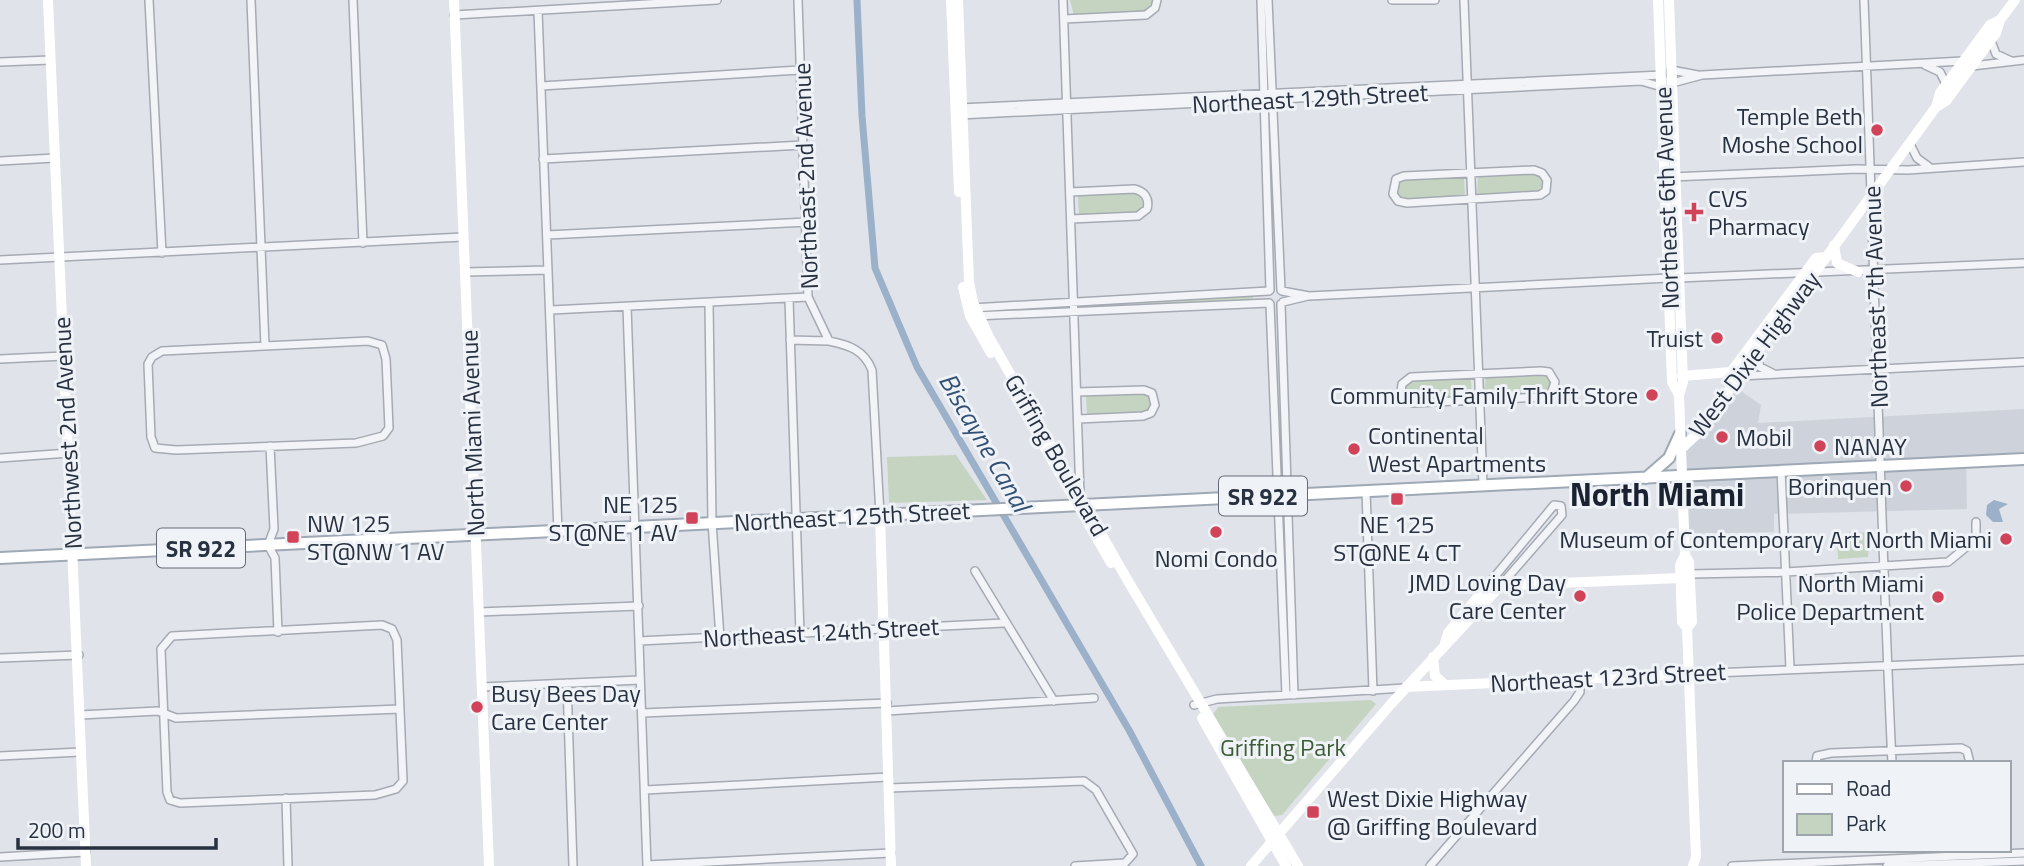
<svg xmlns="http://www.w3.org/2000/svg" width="2024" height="866" font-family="'Titillium Web',sans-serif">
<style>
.built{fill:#ced2db}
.green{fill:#c5d3c1}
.water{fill:#9ab1c9}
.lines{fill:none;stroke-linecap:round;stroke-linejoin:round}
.canal{stroke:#9ab1c9;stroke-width:7}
.street-casing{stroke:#a5aab3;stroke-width:10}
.primary-casing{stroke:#9fa8b5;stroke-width:14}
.street{stroke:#f2f4f7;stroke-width:7}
.secondary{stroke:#fff;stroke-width:10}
.primary{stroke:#fff;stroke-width:10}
.poi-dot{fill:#d04358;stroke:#eff2f6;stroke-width:2.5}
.labels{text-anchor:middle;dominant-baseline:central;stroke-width:6;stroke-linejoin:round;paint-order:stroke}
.shield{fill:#eff2f6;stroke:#646b77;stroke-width:2}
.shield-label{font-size:23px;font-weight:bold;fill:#283140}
.street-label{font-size:24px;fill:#283140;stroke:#eff2f6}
.poi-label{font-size:24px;fill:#283140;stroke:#eff2f6;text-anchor:end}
.park-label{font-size:24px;fill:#3d5c35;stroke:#eff2f6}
.water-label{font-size:26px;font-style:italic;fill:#325075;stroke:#eff2f6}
.district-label{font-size:32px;font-weight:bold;fill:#1a2231;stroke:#eff2f6}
</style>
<rect width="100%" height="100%" fill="#e0e3e9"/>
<path class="built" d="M1735,387L1761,405L1758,423L2024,409V456L1966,460L1967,509L1774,514V532L1687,534L1683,448Z"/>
<path class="green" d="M1070,0H1154L1155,3L1145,13L1074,16Z
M1537,173L1545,180L1543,189L1538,194L1477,196L1478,175Z
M1464,176L1465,197L1404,201L1399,199L1395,190L1401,179Z
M1134,191L1144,197L1145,206L1135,214L1079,215L1078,196L1084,193Z
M1253,296V300L1085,307L1086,304Z
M1546,373L1552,379L1550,391L1546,395L1487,396L1484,393L1486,376Z
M1467,377L1471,381L1472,395C1459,403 1413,406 1404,393V385L1415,379Z
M1141,392L1150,395L1152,400L1147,413L1087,415L1086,395Z
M956,455L987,500L889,503L887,457Z
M1849,532L1870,533L1868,557L1838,559L1837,535H1849Z
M1371,700L1376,704L1282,815L1274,816L1212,716L1218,707Z"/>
<path class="water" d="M1994,500L2008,504L1999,509L2003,522H1993L1986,515L1987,505Z"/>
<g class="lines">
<path class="canal" d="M857,0L862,116L875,268L917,367L1129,730L1201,866"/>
<defs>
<path id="street" d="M149,0L162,253
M251,0L265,346
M353,0L363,243
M798,0L808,297L829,341C849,345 864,350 872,370L880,515
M1063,0L1080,494
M1261,0L1270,290
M1268,0L1281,290
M1392,0H1435
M1464,0L1483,485
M1864,0C1874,254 1880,509 1892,763
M538,11L558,532
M454,15L717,0
M1064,19L1146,15L1155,8L1157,0
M1991,41L1996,54L2011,61
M0,62L50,60
M1925,65L1940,72L1946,84
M1972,66L2024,60
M1671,70L1698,75
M1672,83L1702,75L1963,61
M541,86L800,70
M960,108L1662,75
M960,115L1641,81L1662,87
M1910,144L1917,158L1928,166
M543,159L803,145
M0,161L55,158
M1534,170L1542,173L1547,180L1546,191L1540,195L1407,203L1398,201L1393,194L1396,179L1404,176Z
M1672,177L1856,169L1908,170L2024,162
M1070,192L1134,189C1144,191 1150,198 1147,209L1138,216L1071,219
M547,235L807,222
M0,260L463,237
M465,272L548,270
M1679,278L2024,263
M1282,291L1309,296L1669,278
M789,299L800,634
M1283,302L1308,296
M709,303L712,522L720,638
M1270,304L1286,695
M1281,304L1294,695
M627,307L647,866
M972,308L1269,291
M551,310L808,297
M975,316L1269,303
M790,340L829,341
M368,341L382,345L386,359L389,428L383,436L356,443L176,450L155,448L151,437L148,364L152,357L162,351Z
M1756,354L1760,367L1772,373
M0,359L64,356
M1541,371L1549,372L1555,382L1551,394L1543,397L1413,403L1404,399L1401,392L1402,384L1411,377Z
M1739,376L2024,362
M1077,392L1144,390L1152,393L1155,405L1151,413L1143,416L1078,419
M270,446L274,529L268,545L275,558L278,632
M0,458L69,453
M1781,470L1790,668
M1366,491L1373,691
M975,571L1054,701
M1690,574L1786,572L1948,562L1976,539V522
M1487,586L1554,505L1561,506L1562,515L1501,585
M479,612L639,606
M382,625L392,629L397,640L403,781L396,789L375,795L180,803L170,800L167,792L161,649L172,636Z
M639,641L1004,623
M0,658L79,655
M1689,674L2024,660
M567,683L573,866
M482,687L640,680
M1194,705L1217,699L1405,688
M887,711L1094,698
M642,713L887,703
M80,715L158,711L176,718L400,709
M0,756L80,752
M1816,763L1817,756L1831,753L1961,748L1967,751L1970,763
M889,788L1084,781L1096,790L1133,854L1125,863L1075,866
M645,790L888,777
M286,798L288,866
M0,857L86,852
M647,865L891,853
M1430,866L1574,701L1580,692V679
M1732,866L2024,853
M1887,866L2024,861"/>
<path id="primary" d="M1646,478L1669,458L1680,434
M0,558L2024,459"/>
</defs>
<use href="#street" class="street-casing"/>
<use href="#primary" class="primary-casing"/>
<use href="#street" class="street"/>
<path class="secondary" d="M48,0L86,866
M454,0L489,866
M951,0L959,192
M958,0L969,282L973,302L989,337L1128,581L1298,866
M1658,0L1672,382L1679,395
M1669,0L1683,382L1679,395L1685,555L1689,562L1692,622L1687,628
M1936,107L1940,93L1990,25L2000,20L2015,0
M1834,245L1837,263L1858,272
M963,287L970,316L991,353
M1682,376L1731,372L1816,258L1825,257
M1014,394L1111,563
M1681,449L1697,434L1936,107L1946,101L1996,33L2000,20
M880,515L891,866
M1685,555L1680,565L1682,622L1687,628L1696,857L1693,866
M1445,643L1448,633L1487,586L1681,578
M1433,657L1435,676L1444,684
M1406,687L1689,674
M1202,718L1286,866
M1251,866L1391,704L1501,585"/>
<use href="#primary" class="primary"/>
</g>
<g class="poi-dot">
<circle cx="1877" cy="130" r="7"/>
<path d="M1690.5 201.5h7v7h7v7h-7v7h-7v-7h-7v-7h7z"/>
<circle cx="1717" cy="338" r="7"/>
<circle cx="1652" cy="395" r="7"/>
<circle cx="1722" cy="437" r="7"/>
<circle cx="1820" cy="446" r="7"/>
<circle cx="1354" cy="449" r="7"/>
<circle cx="1906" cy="486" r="7"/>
<rect x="1390" y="492" width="14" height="14" rx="3.5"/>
<rect x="685" y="511" width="14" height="14" rx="3.5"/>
<circle cx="1216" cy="532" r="7"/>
<rect x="286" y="530" width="14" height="14" rx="3.5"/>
<circle cx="2006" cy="539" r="7"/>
<circle cx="1580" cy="596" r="7"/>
<circle cx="1938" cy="597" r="7"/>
<circle cx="477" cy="707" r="7"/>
<rect x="1306" y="805" width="14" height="14" rx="3.5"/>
</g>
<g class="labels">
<g class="shield">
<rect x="1219" y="476.5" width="88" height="39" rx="5"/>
<rect x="157" y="528.5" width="88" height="39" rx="5"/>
</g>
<g class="shield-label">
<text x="1263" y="496">SR 922</text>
<text x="201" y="548">SR 922</text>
</g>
<g class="street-label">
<text transform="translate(1310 98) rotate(-3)">Northeast 129th Street</text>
<text transform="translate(805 176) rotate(-92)">Northeast 2nd Avenue</text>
<text transform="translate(1666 198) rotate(-92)">Northeast 6th Avenue</text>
<text transform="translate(1875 297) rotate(-92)">Northeast 7th Avenue</text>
<text transform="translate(1754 354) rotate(-53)">West Dixie Highway</text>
<text transform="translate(67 433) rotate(-93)">Northwest 2nd Avenue</text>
<text transform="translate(472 433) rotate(-92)">North Miami Avenue</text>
<text transform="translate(1057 455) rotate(60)">Griffing Boulevard</text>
<text transform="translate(852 516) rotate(-3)">Northeast 125th Street</text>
<text transform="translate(821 632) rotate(-3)">Northeast 124th Street</text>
<text transform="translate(1608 677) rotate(-3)">Northeast 123rd Street</text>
</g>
<g class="poi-label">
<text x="1863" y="116">Temple Beth<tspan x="1863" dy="28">Moshe School</tspan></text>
<text x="1708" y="198" text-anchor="start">CVS<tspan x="1708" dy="28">Pharmacy</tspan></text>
<text x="1703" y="338">Truist</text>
<text x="1638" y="395">Community Family Thrift Store</text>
<text x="1368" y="435" text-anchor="start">Continental<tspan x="1368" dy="28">West Apartments</tspan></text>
<text x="1736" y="437" text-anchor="start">Mobil</text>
<text x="1834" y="446" text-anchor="start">NANAY</text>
<text x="1892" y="486">Borinquen</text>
<text x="678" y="504">NE 125<tspan x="678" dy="28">ST@NE 1 AV</tspan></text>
<text x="307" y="523" text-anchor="start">NW 125<tspan x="307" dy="28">ST@NW 1 AV</tspan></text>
<text x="1397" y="524" text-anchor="middle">NE 125<tspan x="1397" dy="28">ST@NE 4 CT</tspan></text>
<text x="1992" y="539">Museum of Contemporary Art North Miami</text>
<text x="1216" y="558" text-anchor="middle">Nomi Condo</text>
<text x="1566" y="582">JMD Loving Day<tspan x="1566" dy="28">Care Center</tspan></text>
<text x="1924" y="583">North Miami<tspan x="1924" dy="28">Police Department</tspan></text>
<text x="491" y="693" text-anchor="start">Busy Bees Day<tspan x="491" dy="28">Care Center</tspan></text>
<text x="1327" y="798" text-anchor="start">West Dixie Highway<tspan x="1327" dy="28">@ Griffing Boulevard</tspan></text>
</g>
<g class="park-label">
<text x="1283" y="747">Griffing Park</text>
</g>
<g class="water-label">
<text transform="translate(985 442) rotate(60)">Biscayne Canal</text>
</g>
<g class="district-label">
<text x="1657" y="494">North Miami</text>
</g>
</g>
<rect x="1783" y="761" width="228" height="91" fill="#eff2f6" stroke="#9fa5ad" stroke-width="2"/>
<rect x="1797" y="784" width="35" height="10" fill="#ffffff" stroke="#9fa5ad" stroke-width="2"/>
<text x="1846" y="796" font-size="21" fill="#283140">Road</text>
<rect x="1797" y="814" width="35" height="21" fill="#c5d3c1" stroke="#9fa5ad" stroke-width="2"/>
<text x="1846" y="831" font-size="21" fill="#283140">Park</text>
<path d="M18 838v10h198v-10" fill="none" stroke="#283140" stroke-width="3.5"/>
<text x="28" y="838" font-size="21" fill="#283140" stroke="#eff2f6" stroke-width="5" paint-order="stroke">200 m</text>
</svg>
